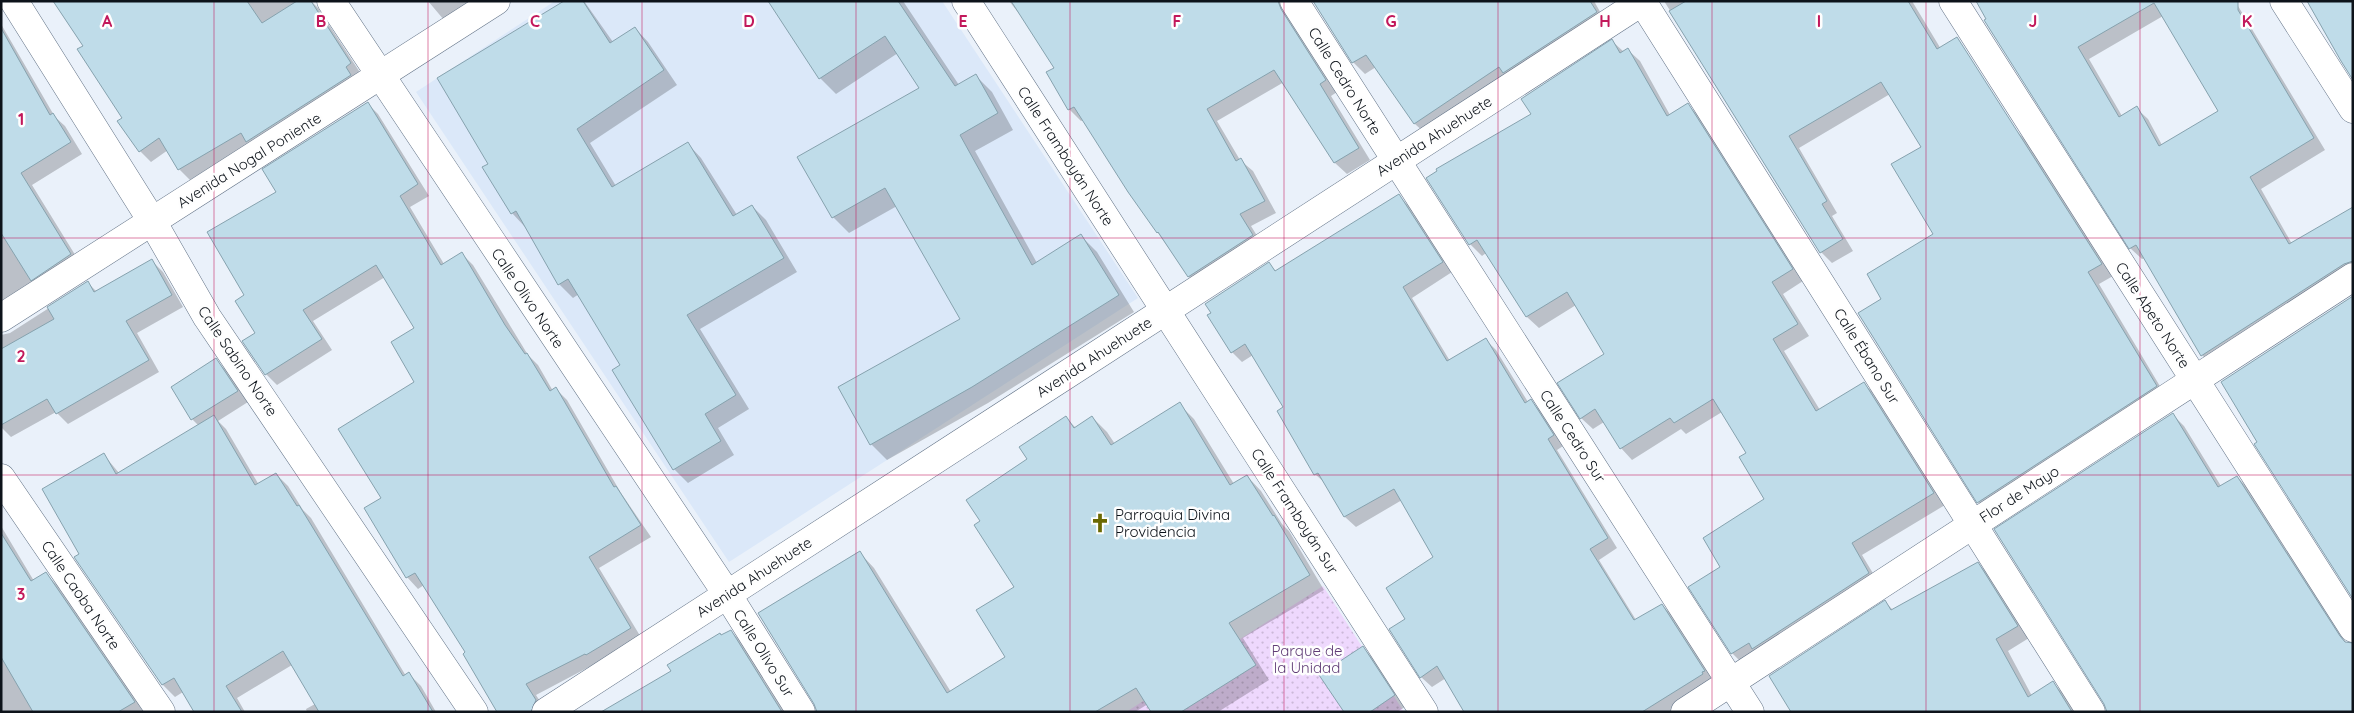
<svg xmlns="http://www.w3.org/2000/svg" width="2354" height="713" font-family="Quicksand,sans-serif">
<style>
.built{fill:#dbe8f9}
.grass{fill:url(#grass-dots)}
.shadow{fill:#0003;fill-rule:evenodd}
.building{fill:#bfdce9;stroke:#86a2ae;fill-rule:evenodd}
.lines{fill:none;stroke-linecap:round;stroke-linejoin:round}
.street-casing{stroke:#637387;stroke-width:29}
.secondary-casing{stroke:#637387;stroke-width:29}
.street{stroke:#fff;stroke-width:28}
.secondary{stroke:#fff;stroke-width:28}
.grid{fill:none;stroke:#c2185b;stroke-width:1;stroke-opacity:0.55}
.labels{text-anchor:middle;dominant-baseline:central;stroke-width:5;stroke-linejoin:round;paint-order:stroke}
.street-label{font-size:15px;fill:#0d131a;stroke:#fefefe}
.poi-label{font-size:15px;fill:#0d131a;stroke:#fefefe;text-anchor:start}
.park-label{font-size:15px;fill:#603c76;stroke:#fefefe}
.grid-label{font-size:16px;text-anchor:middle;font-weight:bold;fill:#c2185b;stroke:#fefefe;stroke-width:5;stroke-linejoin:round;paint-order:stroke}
</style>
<defs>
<pattern id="grass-dots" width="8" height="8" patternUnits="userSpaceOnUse" patternTransform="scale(1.25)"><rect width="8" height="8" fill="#eed8fd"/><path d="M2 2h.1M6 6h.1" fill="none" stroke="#cbb8d8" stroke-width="1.8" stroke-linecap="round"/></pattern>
</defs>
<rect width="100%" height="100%" fill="#eaf1fa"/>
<path class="built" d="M555,1H942L1138,298L729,562L416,92Z"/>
<path class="grass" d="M1323,586L1404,712H1126Z"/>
<path class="shadow" d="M55,1H311L318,8L361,74L190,180L179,169L168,150L151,162L140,151L119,122L124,118L84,46Z
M428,1H476L444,20Z
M566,1H584L613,42L635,28L648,42L677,85L590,143L616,186L688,144L701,158L737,215L752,206L766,220L797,272L700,329L749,409L718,428L734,455L688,483L674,469L622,366L579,294L573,298L559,284L525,227L512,213L490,164Z
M770,1H903L959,85L976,76L992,92L1013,130L975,151L1037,263L1081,236L1097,252L1134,312L988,403L887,460L871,444L962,320L897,206L849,233L833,217L921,88L898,53L836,94L820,78Z
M1009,1H1296L1337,92L1331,96L1370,160L1347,174L1335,163L1284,82L1217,121L1240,160L1253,171L1276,213L1251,226L1264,247L1200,288L1189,277L1158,233L1084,120L1081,121L1069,109L1048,72L1056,68L1028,25Z
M1314,1H1594L1607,24L1427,135L1415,124L1376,67L1365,74L1353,62Z
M1664,1H1912L1997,142L2016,130L2027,142L2113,276L2099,284L2167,398L1990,513L1978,502L1859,314L1883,300L1935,235L1922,147L1890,94L1799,148L1837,213L1832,216L1853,251L1832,263L1821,252Z
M1977,1H2235L2325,150L2261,189L2292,244L2353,208V277L2213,367L2202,355L2145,258L2142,259L2130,248ZM2163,16L2220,112L2162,145L2148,119L2136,108L2122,116L2089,59Z
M1,24L55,117L65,126L82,154L32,185L82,266L1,319Z
M1612,41L1624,52L1628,50L1640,61L1670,115L1688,105L1699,116L1803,281L1783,294L1809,336L1784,351L1820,410L1864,384L1876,395L1945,505L1862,555L1880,585L1744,665L1732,653L1722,568L1766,500L1747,453L1722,412L1686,434L1681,429L1632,460L1621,448L1604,422L1593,429L1581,418L1606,355L1576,305L1539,328L1527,317L1486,253L1482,256L1470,244L1428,178L1532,114Z
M367,103L378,114L429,196L410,207L444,264L462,254L473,265L528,355L538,365L553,391L556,389L567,400L621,493L651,537L599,568L642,639L536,695L541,703L526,712L467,653L424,585L418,589L407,577L366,509L383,499L416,382V328L385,277L313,321L332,350L277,385L266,374L246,295L278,193Z
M1399,196L1409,206L1452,272L1412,298L1450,361L1486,340L1496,350L1528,402L1531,401L1541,411L1563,446L1557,450L1617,548L1599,560L1636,620L1662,605L1672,615L1714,681L1712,685L1669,712H1466L1446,678L1432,687L1421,677L1407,619L1434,558L1402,500L1356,527L1345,517L1326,484L1315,474L1285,407L1253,355L1242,362L1232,352L1269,264L1277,272Z
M152,261L163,272L183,307L137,333L159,372L68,424L56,412L11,437L1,427V335L10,333L88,283L97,292Z
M216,360L227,371L248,402L218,421L226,429L259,485L276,474L288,486L303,510L311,518L406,676L409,674L421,686L436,712H307L306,709L315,704L292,665L237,698L245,712H195L183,692L175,697L163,685L75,557L80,554L104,455L119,473L199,426L192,419Z
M1179,404L1194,419L1234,484L1247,476L1261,491L1282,524L1289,531L1324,590L1243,638L1269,680L1218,712H1153L1148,704L1135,712H818L860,553L874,568L951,692L1007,658L1016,587L981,521L1028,459L1065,417L1076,428L1092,417L1107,432L1115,444Z
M2173,415L2184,426L2221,486L2237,477L2249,489L2347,644L2353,712Z
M1,526L34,581L46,574L57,585L144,712H1Z
M1978,563L1989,575L2029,638L2008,651L2032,696L2053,683L2064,694L2075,712H1792L1885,602L1893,610Z
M731,631L745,646L787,712H604L673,671Z
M1363,648L1374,659L1405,707L1397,712H1345Z"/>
<path class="building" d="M53,1H247L262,23L297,1H311L351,63L346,67L351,75L246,142L241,133L178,170L159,138L139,152L117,121L122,118L77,49L83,46Z
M564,1H583L610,43L635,27L664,70L577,129L612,187L688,142L733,216L752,205L784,258L687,315L736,395L705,414L721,441L673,470L612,370L620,365L568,279L558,285L516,211L511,214L482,167L488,164L437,78Z
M768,1H898L955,86L976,74L998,113L960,135L1032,265L1081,234L1119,295L972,387L870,445L838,387L960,319L885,188L832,218L797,157L919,88L885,36L819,79Z
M1011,1H1278L1281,9L1326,80L1320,84L1359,148L1334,163L1274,70L1207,109L1236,161L1241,158L1265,201L1240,214L1253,235L1188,277L1158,232L1157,233L1128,192L1074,107L1068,110L1046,72L1054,68Z
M1313,1H1590L1597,12L1503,73L1499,67L1414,124L1366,55L1352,63Z
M1686,1H1908L1937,49L1957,37L2102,264L2088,272L2157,386L1977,503L1858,313L1881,299L1867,274L1933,234L1891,164L1921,147L1881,82L1789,136L1827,201L1822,204L1843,239L1820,253L1669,11Z
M1976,1H2238V10L2314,138L2250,177L2289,244L2353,207V261L2344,264L2201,356L2136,245L2129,249L1984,20L1986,19ZM2154,3L2218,111L2159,146L2137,106L2119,117L2078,47Z
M2307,1H2353V80L2341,61Z
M1,28L50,115L53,113L71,142L21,173L71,254L31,281L1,233Z
M1612,39L1620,53L1628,48L1667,116L1688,103L1793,269L1772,282L1798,324L1773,339L1816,411L1864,382L1934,493L1852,543L1869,573L1752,649L1749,643L1731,654L1688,587L1720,567L1703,538L1764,499L1739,457L1746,453L1713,399L1674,423L1670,418L1620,449L1595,409L1580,419L1557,383L1604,354L1567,292L1526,317L1477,240L1469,245L1426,178L1437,171L1436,169L1531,114L1521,99Z
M368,102L418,184L400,196L441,265L462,252L505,325L525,354L527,353L550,391L556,387L614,487L616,486L641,525L589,557L631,628L586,655L585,654L526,684L536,700L531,712H497L463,654L465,652L415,573L406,578L364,508L381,498L338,429L414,382L391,342L414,328L376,265L303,310L322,339L265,375L242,341L255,333L235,301L244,295L207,232L276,192L262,169Z
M1399,194L1443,262L1403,287L1447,361L1486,338L1525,403L1531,399L1554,435L1548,439L1608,538L1590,549L1634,620L1662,604L1705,671L1702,672L1703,674L1642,712H1464L1437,666L1420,678L1389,629L1405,619L1386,588L1433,557L1394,489L1344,517L1318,473L1314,475L1277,411L1283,407L1245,344L1231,353L1207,315L1211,313L1205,304L1269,262L1275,271Z
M152,259L172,295L126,321L149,360L56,414L47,399L1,425V349L54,319L47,307L88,281L94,292Z
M2353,296V599L2254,444L2257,442L2221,382Z
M216,358L238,391L191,420L171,387Z
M1180,402L1230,485L1247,475L1273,516L1274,515L1310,575L1229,623L1256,665L1181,712H1151L1136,688L1095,712H817L814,704L758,613L860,551L947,693L1005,657L976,610L1014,587L974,525L980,521L966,500L1027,459L1019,447L1066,416L1074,428L1092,416L1111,445Z
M2173,413L2218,487L2237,476L2340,636L2345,642L2353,643V712H2107L2104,704L1994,529Z
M214,415L255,485L276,473L297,506L299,505L403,676L409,672L433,712H319L283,651L226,686L242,712H194L174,678L162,685L74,557L79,554L42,489L104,453L116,474Z
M1,533L31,581L46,572L135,702L118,712H33L1,657Z
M1978,562L2018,626L1996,639L2028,697L2053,681L2072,712H1791L1769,676L1885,600L1891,610Z
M731,630L782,712H601L671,671L667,665L720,633L721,635Z
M1363,646L1395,695L1370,712H1344L1319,675Z"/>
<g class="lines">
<defs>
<path id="street" d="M14,1L152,221L207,317L474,712
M331,1L727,594L801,712
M966,1L1424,712
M1294,1L1750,712
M1642,1L2091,712
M1953,1L2353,628
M2284,1L2353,109
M1,478L161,712
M546,712L1643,1
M1685,712L2353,277"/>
<path id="secondary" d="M1,318L496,1"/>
</defs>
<use href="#street" class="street-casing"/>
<use href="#secondary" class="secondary-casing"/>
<use href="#street" class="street"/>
<use href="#secondary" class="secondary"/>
</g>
<path class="grid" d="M214,1V712M428,1V712M642,1V712M856,1V712M1070,1V712M1284,1V712M1498,1V712M1712,1V712M1926,1V712M2140,1V712M1,238H2353M1,475H2353"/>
<defs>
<symbol id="church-bare" viewBox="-9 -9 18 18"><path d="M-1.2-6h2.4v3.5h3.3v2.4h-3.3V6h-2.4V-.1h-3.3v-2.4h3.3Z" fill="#6b6903" stroke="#fefefe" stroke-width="2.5" paint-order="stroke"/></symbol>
</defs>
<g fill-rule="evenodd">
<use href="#church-bare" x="1086" y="509" width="28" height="28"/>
</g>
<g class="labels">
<g class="street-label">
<text transform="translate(1345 81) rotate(58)">Calle Cedro Norte</text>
<text transform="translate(1434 136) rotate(-33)">Avenida Ahuehuete</text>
<text transform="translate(1066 156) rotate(57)">Calle Framboyán Norte</text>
<text transform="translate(249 160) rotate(-32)">Avenida Nogal Poniente</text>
<text transform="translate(528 298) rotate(56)">Calle Olivo Norte</text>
<text transform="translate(2153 315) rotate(57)">Calle Abeto Norte</text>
<text transform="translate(1867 356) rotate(58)">Calle Ébano Sur</text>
<text transform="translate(1094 357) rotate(-33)">Avenida Ahuehuete</text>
<text transform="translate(238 361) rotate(56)">Calle Sabino Norte</text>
<text transform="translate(1573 436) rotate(57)">Calle Cedro Sur</text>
<text transform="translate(2019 494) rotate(-33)">Flor de Mayo</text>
<text transform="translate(1295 511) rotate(57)">Calle Framboyán Sur</text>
<text transform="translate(754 577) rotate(-33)">Avenida Ahuehuete</text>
<text transform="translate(81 595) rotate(56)">Calle Caoba Norte</text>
<text transform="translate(764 653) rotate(58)">Calle Olivo Sur</text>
</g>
<g class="poi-label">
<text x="1115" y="514">Parroquia Divina<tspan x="1115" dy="17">Providencia</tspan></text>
</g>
<g class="park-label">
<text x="1307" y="650">Parque de<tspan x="1307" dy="17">la Unidad</tspan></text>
</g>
</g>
<g class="grid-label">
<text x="107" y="27">A</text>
<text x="321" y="27">B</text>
<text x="535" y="27">C</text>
<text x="749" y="27">D</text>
<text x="963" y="27">E</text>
<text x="1177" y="27">F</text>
<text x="1391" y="27">G</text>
<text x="1605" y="27">H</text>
<text x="1819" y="27">I</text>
<text x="2033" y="27">J</text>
<text x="2247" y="27">K</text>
<text x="21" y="125">1</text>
<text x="21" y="362">2</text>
<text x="21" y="600">3</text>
</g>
<rect width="2354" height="713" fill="none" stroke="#0d131a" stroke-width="5"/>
</svg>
